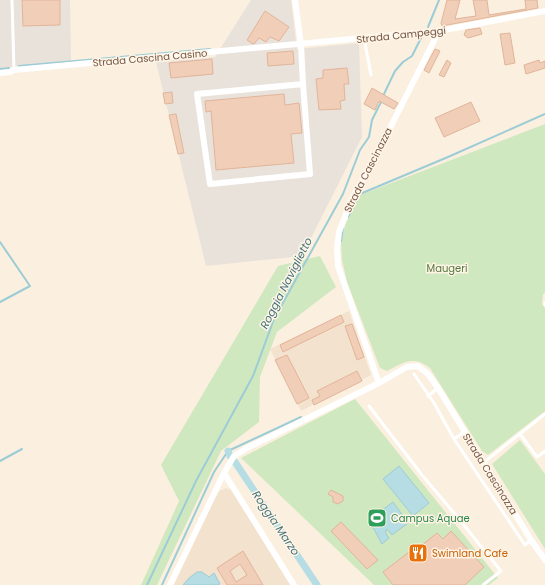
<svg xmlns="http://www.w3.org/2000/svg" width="545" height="585" font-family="Poppins,sans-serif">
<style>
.residential{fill:#f2e2ce}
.industrial{fill:#e9e2db}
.green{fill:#d0e8bf}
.water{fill:#b5dde3;stroke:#9cccd5}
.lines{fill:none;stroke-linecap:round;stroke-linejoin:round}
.stream{stroke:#9cccd5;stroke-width:2}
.canal{stroke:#b5dde3;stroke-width:7}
.building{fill:#f0ceb8;stroke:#e2b499;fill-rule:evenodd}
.service{stroke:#fff;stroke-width:3}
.minor{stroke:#fff;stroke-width:6}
.labels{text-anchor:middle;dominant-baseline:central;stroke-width:3;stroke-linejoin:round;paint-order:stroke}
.street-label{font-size:10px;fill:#705648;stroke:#fff4e5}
.park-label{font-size:10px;fill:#547b43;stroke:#fff4e5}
.leisure-label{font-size:10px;fill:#27864d;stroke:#fff4e5;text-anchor:start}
.food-label{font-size:10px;fill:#c56008;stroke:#fff4e5;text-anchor:start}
.water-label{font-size:11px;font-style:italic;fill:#40737d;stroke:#fff4e5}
</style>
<rect width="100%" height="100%" fill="#fbf0df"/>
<path class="residential" d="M349,311L371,375L301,411L270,349Z
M226,488L233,491L290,585H174L212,504L219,491Z"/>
<path class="industrial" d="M0,0H70L71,61L0,68Z
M251,0H291L297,49L359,43L362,137L302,256L206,266L156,62L215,57Z"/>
<path class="green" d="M545,124V292L543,295L542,304L545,308V411L488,455L482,451L430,368C412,355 404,363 387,371L380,368L347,282L342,260L341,243L345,225L360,195Z
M320,256L336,287L277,332L260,377L259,422L221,451L157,585H141L179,501L161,465L278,266Z
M355,399L498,578L489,585H374L241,458Z
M520,440L545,474V549L492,464Z"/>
<path class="water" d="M399,466L429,503L413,516L383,479Z
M393,502L408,523L392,535L387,529L386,530V534L389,538L382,544L369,520Z
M197,572H202L209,577L214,573L220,584L219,585H183L189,578Z"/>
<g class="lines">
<path class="stream" d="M428,27L439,0
M19,66L210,49
M0,69L9,68
M383,96L395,71L403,62L412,56L422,36
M348,217L360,194L448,157L545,114
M341,241L343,228
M0,242L30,286L0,302
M0,461L22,449
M147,585L196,481L253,376L274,319L343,194L360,150L369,137L372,120L382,100
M162,585L214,472L228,451L301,417"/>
<path class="canal" d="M228,451L230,456
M235,462L317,585"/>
</g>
<path class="building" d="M22,0H60V25L23,26Z
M447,0H460L455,19L476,16L473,0H487L489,15L526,9L525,0H537L538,8L442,26L441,23Z
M265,11L289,27L279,41L270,37L266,42L259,38L255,43L253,44L247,40Z
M480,28L482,34L468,38L464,35L466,30Z
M510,33L515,63L505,65L500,34Z
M435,49L440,51L429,73L424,70Z
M293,51L294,64L268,66L267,53Z
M212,59L213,74L171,78L169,63Z
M447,60L451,63L444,77L439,75Z
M539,60L540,63L545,61V68L526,74L524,65Z
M347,68L349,84H344L345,100L340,101L341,109L319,110L316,79L323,78V70Z
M372,88L398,103L394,109L379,101L375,110L364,104Z
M172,92L173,103L165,104L163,93Z
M284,94L285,105L299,103L302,133L291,134L294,163L216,170L211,111L206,112L205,101Z
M471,102L480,121L444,137L435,118Z
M176,114L184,153L178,154L169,115Z
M341,315L344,322L283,352L280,345Z
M352,324L364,357L357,360L345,326Z
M287,355L309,398L297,404L275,360Z
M357,371L362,381L314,405L312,400L320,396L317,391Z
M331,490L343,496V501L338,504L333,502V497L328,494Z
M341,522L378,560L367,569L331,531Z
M451,531L484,567L465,585H393L383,572L409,552L411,554L437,533L443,539Z
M243,551L259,578L263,585H227L217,568ZM240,564L247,575L236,582L230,571Z"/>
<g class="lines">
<path class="service" d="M12,0L14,70
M364,38L371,75
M545,303V305
M414,374L434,403L454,439L525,545L531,540
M428,396L438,388
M369,406L422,475L454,513L501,571L483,585
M520,434L537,457L545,451
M454,439L464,432
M483,463L545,414"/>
<path class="minor" d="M295,0L301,45L303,84L197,94L210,184L310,174L303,84
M0,73L10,72L14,70L439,31L545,11
M379,383L338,266L337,249L339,232L351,201L385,138L439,31
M224,473L294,585
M170,585L224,473L234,456L247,448L379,383L407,367L418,366L428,374L438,388L531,540L545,560"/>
</g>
<defs>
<symbol id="stadium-square" viewBox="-11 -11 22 22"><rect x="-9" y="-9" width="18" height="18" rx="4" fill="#2e9e5b" stroke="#fff4e5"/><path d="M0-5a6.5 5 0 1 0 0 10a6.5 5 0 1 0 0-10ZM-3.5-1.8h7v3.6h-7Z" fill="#fff"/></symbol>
<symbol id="restaurant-square" viewBox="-11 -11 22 22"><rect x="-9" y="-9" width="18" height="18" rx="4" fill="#e8710a" stroke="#fff4e5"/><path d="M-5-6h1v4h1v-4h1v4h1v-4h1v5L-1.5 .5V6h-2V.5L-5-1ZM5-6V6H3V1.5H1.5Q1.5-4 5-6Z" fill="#fff"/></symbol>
</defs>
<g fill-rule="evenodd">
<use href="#stadium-square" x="366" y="507" width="22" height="22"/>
<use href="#restaurant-square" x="407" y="542" width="22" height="22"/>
</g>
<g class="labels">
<g class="street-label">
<text transform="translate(401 35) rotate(-6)">Strada Campeggi</text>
<text transform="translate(150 58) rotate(-5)">Strada Cascina Casino</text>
<text transform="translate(368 170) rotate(-63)">Strada Cascinazza</text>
<text transform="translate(490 474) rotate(58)">Strada Cascinazza</text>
</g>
<g class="park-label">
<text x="447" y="268">Maugeri</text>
</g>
<g class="leisure-label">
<text x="391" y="518">Campus Aquae</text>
</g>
<g class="food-label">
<text x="432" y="553">Swimland Cafe</text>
</g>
<g class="water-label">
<text transform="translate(286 283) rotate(-63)">Roggia Naviglietto</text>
<text transform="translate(276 523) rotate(56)">Roggia Marzo</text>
</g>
</g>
</svg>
